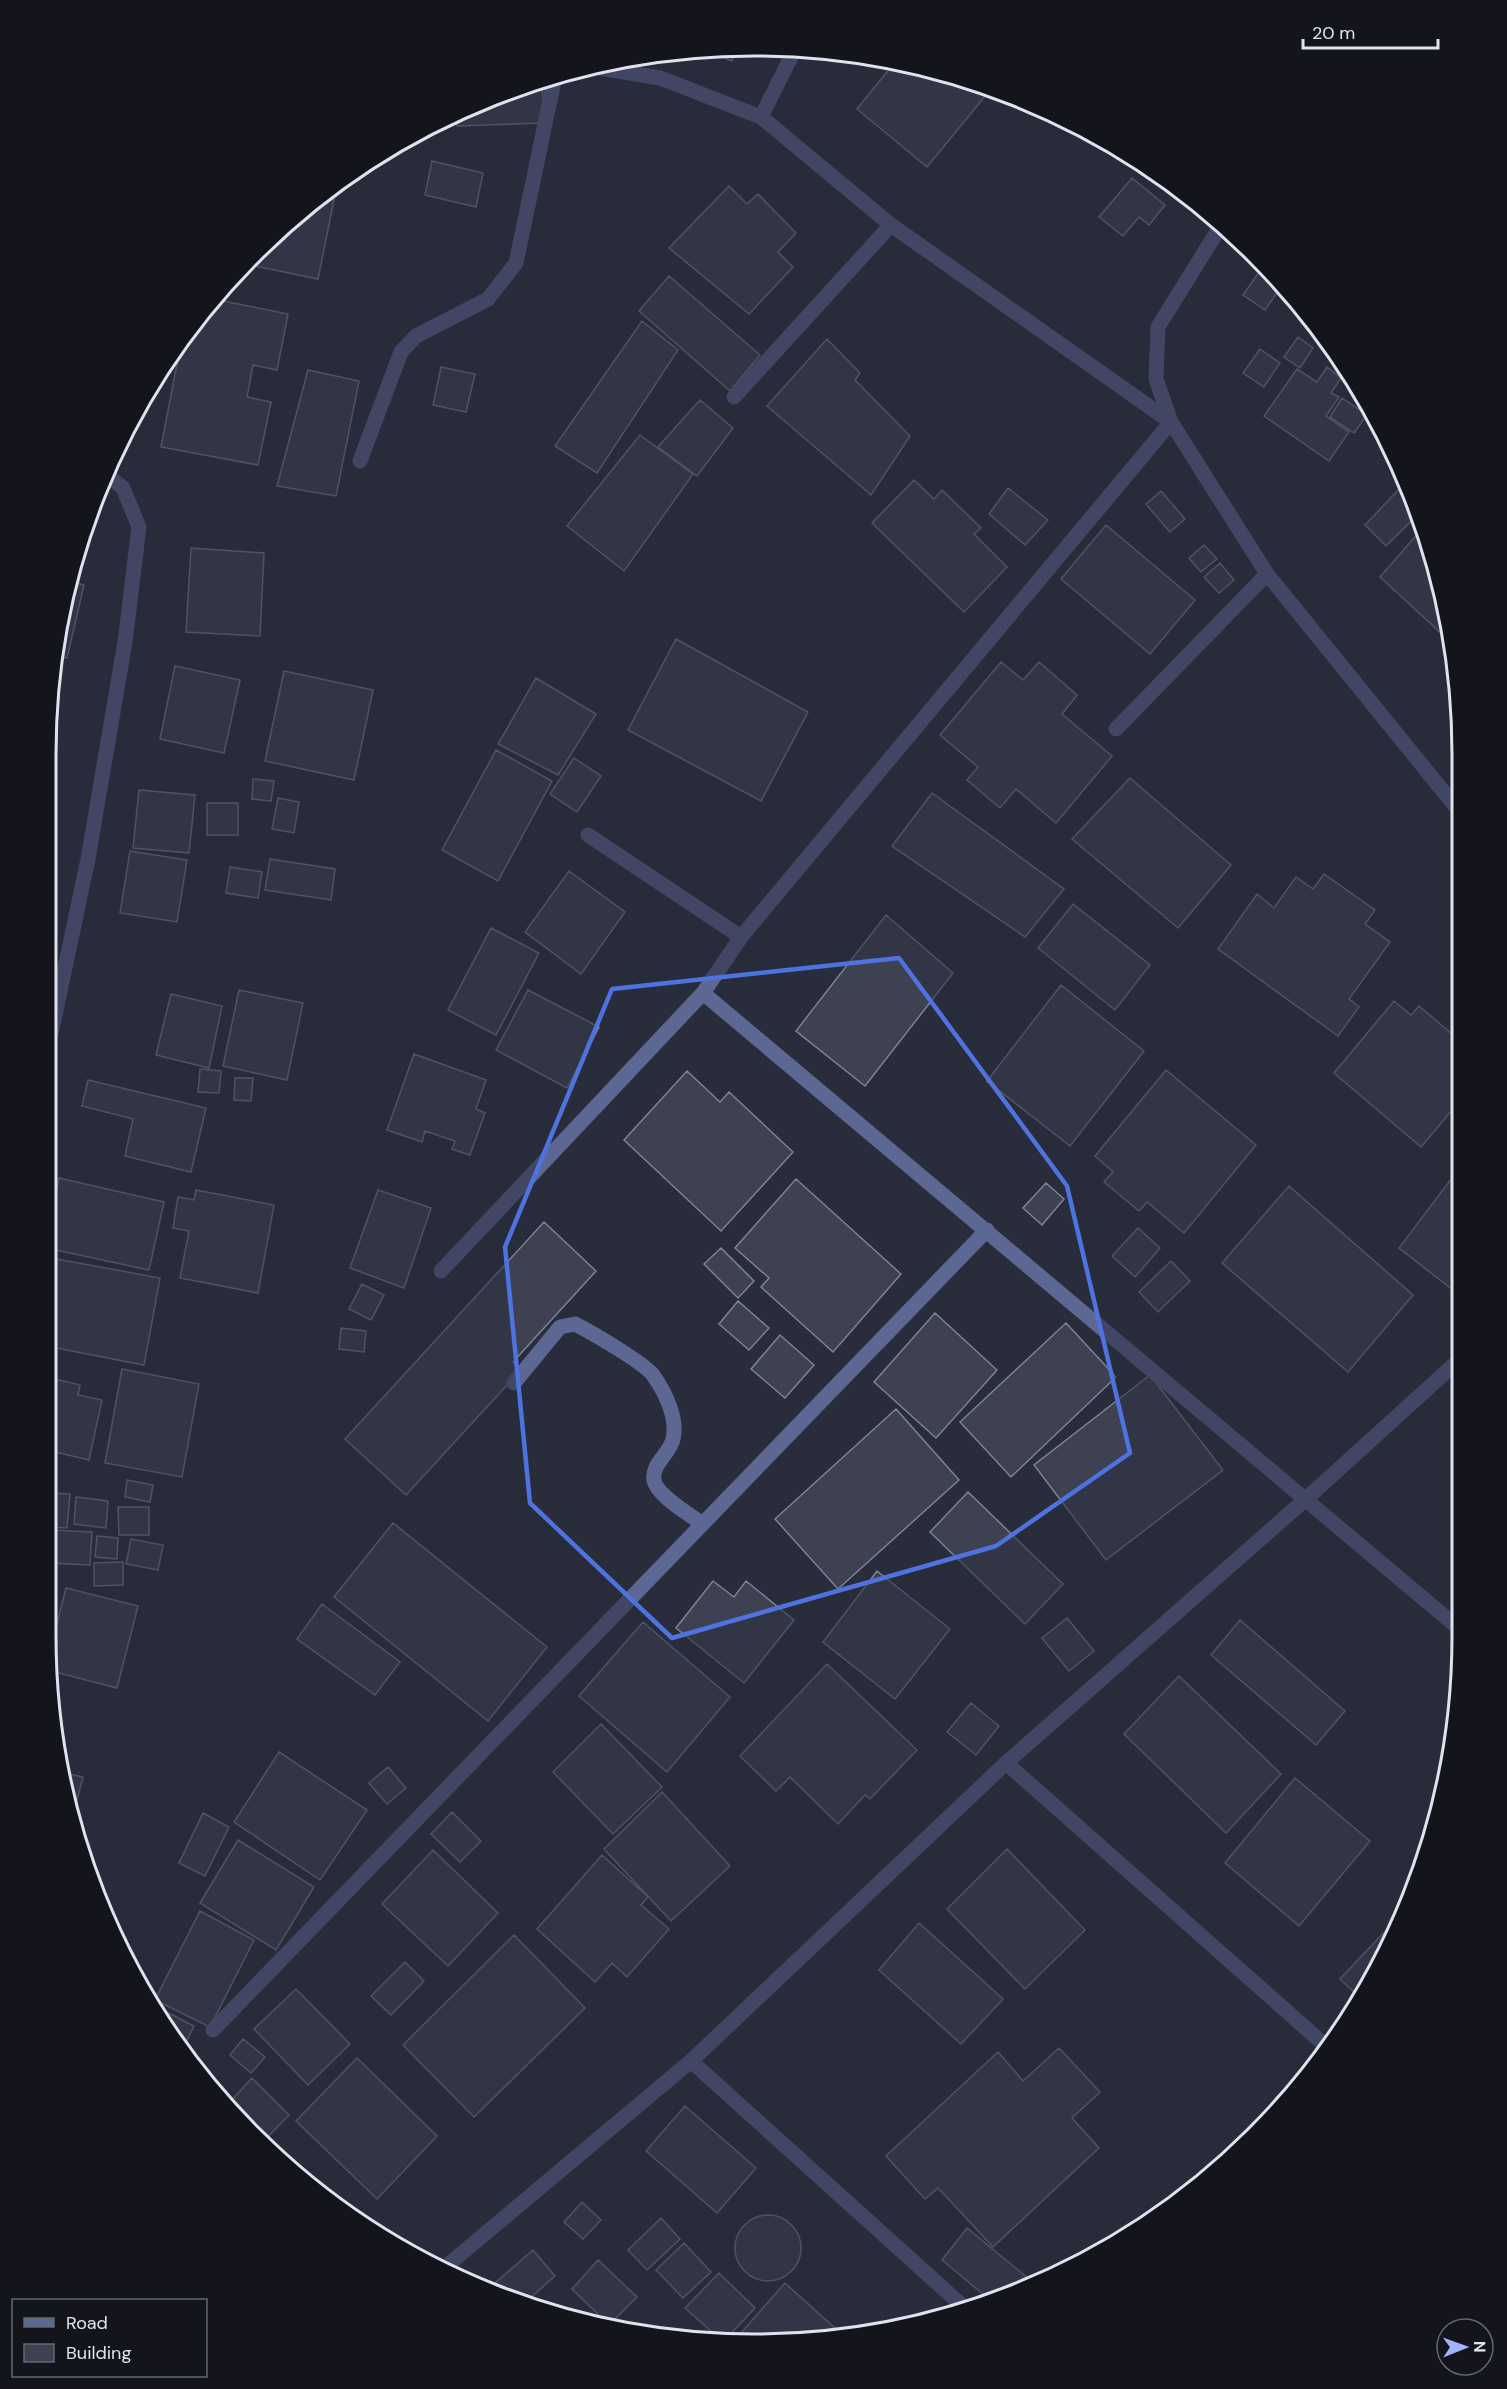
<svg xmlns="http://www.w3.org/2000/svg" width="1507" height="2389" font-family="'DM Sans',sans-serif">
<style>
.building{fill:#3d4152;stroke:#7d8295;stroke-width:1.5}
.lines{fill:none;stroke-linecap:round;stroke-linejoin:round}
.service{stroke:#5d6794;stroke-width:15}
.minor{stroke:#5d6794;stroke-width:15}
.marked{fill:none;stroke:#4e73de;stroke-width:4.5;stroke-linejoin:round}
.rim{fill:none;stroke:#e0e3ee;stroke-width:3}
</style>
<rect width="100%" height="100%" fill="#282c3b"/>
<path class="building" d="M736,49L732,61L703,50Z
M895,62L937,69L969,81L986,95L927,167L857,109Z
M542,79L544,123L457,126L456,114L526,82Z
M432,161L483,173L476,207L425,195Z
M1132,178L1165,205L1149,225L1139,217L1123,236L1099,217Z
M337,185L318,279L246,264L287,221Z
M729,186L747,204L758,194L796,233L778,252L793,267L749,314L669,248Z
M1262,268L1281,287L1265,310L1243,295Z
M669,276L760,355L730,391L639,311Z
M213,299L288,314L277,370L253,365L247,397L271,402L258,465L161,447L182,338L192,322Z
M642,321L678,350L597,473L555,446Z
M1298,337L1313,348L1300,368L1284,357Z
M827,339L860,373L855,380L910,436L871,495L767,406Z
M1260,349L1280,363L1264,387L1243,373Z
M441,367L475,374L466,412L433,405Z
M1327,367L1341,378L1331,393L1339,397L1326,416L1349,432L1329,461L1264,416L1297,369L1317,382Z
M308,370L359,381L336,496L277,486Z
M1342,398L1367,415L1354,433L1330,417Z
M700,400L733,428L697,476L658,447Z
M640,435L693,474L624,571L567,526Z
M914,480L934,499L942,490L981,528L974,534L1007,567L964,612L872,523Z
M1401,487L1410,495L1417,515L1386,546L1365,525Z
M1008,488L1048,520L1025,545L989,514Z
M1161,491L1185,519L1170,532L1146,504Z
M1106,525L1195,600L1150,654L1061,579Z
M1422,529L1438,570L1447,627L1442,634L1380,577Z
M1204,545L1217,559L1201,572L1189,558Z
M191,548L264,553L260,636L186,632Z
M1220,563L1234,580L1219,593L1204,577Z
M72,582L84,585L67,658L53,655Z
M676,639L808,712L761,801L628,730Z
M1001,662L1023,680L1039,662L1077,695L1062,714L1112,756L1056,823L1016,789L1000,808L967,780L978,767L940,735Z
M175,666L240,680L224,753L160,739Z
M284,671L373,690L354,780L265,761Z
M536,678L596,714L558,775L498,744Z
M496,750L552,781L498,881L442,850Z
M574,758L601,776L577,812L550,794Z
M1130,778L1231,865L1178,928L1072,839Z
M253,779L274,781L271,801L252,799Z
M139,790L195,795L189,853L133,848Z
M932,793L1064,889L1025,937L892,846Z
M278,798L299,802L294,833L272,829Z
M207,803H238V835H207Z
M130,851L187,860L177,922L120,913Z
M270,859L335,869L331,900L265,890Z
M230,867L262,872L258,898L226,893Z
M569,871L625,912L581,974L525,932Z
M1324,874L1375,910L1365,924L1390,942L1349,999L1359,1007L1338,1036L1218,949L1257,894L1274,908L1296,877L1313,889Z
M1073,904L1150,965L1115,1010L1038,948Z
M886,915L953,973L865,1086L796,1031Z
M491,928L539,953L496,1035L448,1010Z
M1061,985L1144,1051L1070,1146L987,1081Z
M239,990L303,1003L287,1080L223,1066Z
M528,990L599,1027L567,1088L496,1050Z
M171,994L222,1006L209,1068L156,1055Z
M1394,1001L1411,1015L1419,1006L1459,1040V1102L1421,1147L1334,1073Z
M414,1054L486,1080L476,1109L485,1113L470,1155L452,1149L455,1141L425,1131L422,1142L387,1130Z
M200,1069L221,1071L219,1093L198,1092Z
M1166,1070L1256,1145L1184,1233L1147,1202L1139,1211L1104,1182L1113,1172L1095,1156Z
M687,1071L720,1102L729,1092L793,1152L721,1231L624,1140Z
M235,1078H253L251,1101L234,1100Z
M88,1080L206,1108L191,1172L125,1156L133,1119L82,1106Z
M1458,1170V1294L1399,1248Z
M59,1178L164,1202L149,1270L51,1249V1214Z
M796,1179L901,1274L833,1352L761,1287L769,1278L735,1248Z
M1046,1183L1064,1199L1042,1225L1023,1208Z
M1289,1186L1413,1295L1348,1372L1222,1263Z
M196,1190L274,1205L258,1293L180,1278L189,1231L173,1228L178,1197L194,1200Z
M378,1190L431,1208L404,1288L350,1268Z
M544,1222L596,1271L513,1362L521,1370L406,1495L345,1439Z
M1138,1228L1160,1248L1135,1277L1112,1256Z
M721,1248L754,1281L738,1298L704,1264Z
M51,1258L160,1278L144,1365L51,1347Z
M1171,1261L1190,1281L1158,1312L1139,1292Z
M362,1284L384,1295L371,1320L349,1309Z
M738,1301L769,1328L749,1350L719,1324Z
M935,1313L997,1370L936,1438L874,1382Z
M1066,1323L1116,1377L1011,1477L960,1422Z
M341,1328L366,1331L364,1352L339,1349Z
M780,1335L814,1365L785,1398L751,1369Z
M122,1369L199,1384L182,1477L105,1463Z
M1150,1375L1223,1470L1106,1560L1034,1465Z
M51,1378L80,1385L78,1395L102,1400L89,1460L51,1451Z
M896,1409L959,1480L838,1589L775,1519Z
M127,1480L153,1485L150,1502L125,1497Z
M968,1492L1063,1584L1025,1624L930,1532Z
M51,1493L70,1494L67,1528L51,1527Z
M76,1497L108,1501L106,1528L74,1524Z
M118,1507H149V1535H119Z
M393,1523L547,1647L488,1721L334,1597Z
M51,1530L92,1532L90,1565L51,1563Z
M97,1536L118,1538L117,1559L95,1557Z
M131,1539L163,1545L158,1570L126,1564Z
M123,1562V1585L94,1586V1563Z
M877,1571L950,1629L895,1699L823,1642Z
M713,1581L734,1597L746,1581L794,1620L744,1683L676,1628Z
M66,1588L138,1606L117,1688L51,1671V1647Z
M322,1604L400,1662L375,1695L297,1639Z
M1067,1618L1094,1651L1069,1671L1042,1638Z
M1240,1620L1345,1711L1316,1745L1211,1655Z
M643,1622L730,1697L667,1772L579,1696Z
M827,1664L917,1750L870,1799L865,1795L838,1824L790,1777L776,1791L740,1756Z
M1179,1676L1281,1774L1226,1833L1124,1734Z
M971,1703L999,1726L976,1755L947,1732Z
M601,1724L662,1787L613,1834L553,1772Z
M279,1752L367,1810L320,1880L234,1822Z
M388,1767L406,1788L387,1804L369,1783Z
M61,1772L83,1777L72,1819Z
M1295,1778L1370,1841L1299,1926L1225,1863Z
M662,1792L730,1866L671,1921L604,1849Z
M452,1812L481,1841L460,1862L431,1834Z
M203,1813L229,1827L205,1876L179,1863Z
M238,1840L314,1887L276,1950L200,1903Z
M1007,1849L1085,1930L1025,1989L947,1909Z
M433,1850L498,1913L448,1966L382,1904Z
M602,1855L648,1897L641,1905L669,1929L627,1977L612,1963L595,1982L537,1929Z
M1407,1908L1357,1995L1340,1979Z
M200,1911L254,1940L210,2027L155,2000Z
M919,1923L1003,1999L961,2044L879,1970Z
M514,1935L585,2008L474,2117L403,2045Z
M405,1962L424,1981L391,2015L371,1996Z
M296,1989L350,2044L308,2085L254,2029Z
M153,2005L194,2026L182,2050L165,2029Z
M243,2039L265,2057L251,2073L230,2055Z
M1059,2048L1100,2092L1072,2118L1099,2148L993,2247L938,2188L925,2199L886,2156L998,2052L1023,2081Z
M357,2058L437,2136L377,2199L296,2121Z
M252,2078L289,2115L262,2143L227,2105Z
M685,2106L756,2168L717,2213L646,2151Z
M582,2202L601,2220L583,2239L564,2222Z
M735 2248a33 33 0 1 1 66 0a33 33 0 1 1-66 0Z
M661,2218L680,2239L647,2270L628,2250Z
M967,2228L1034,2283L990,2300L942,2260Z
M684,2243L711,2272L683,2298L656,2270Z
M533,2250L555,2276L522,2305L488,2289Z
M598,2260L637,2297L611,2323H607L572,2289Z
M719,2273L755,2308L723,2342L685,2308Z
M785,2283L846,2338L733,2342Z"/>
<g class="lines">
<path class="service" d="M761,117L796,47
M734,397L891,225
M360,461L401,352L416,336L488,299L516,263L555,76
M1116,729L1267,574
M588,835L741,937
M514,1383L560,1327L575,1324C591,1332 644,1363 653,1375C665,1392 678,1418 673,1439C670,1454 651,1464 654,1480C656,1495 689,1514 701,1523"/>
<path class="minor" d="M1220,227L1158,327L1156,379L1171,422L1267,574L1460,812
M703,993L1456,1626
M51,1034L88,859L125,642L139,527L123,488L105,473
M441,1271L703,993L741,937L1171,422L891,225L761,117L660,78L594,67
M1006,1763L1327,2047
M213,2030L987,1230
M691,2061L966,2309
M443,2269L691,2061L1006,1763L1307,1498L1458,1361"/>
</g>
<path d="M0 0H1507V2389H0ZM899,958L1067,1186L1130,1453L996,1546L672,1638L530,1503L505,1247L612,989Z" fill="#282c3b" fill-opacity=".55" fill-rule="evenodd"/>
<path class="marked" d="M899,958L1067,1186L1130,1453L996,1546L672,1638L530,1503L505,1247L612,989Z"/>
<path d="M0 0H1507V2389H0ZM754 56H754A698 698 0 0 1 1452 754V1636A698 698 0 0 1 754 2334H754A698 698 0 0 1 56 1636V754A698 698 0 0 1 754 56Z" fill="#13141c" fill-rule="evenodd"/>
<path class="rim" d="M754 56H754A698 698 0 0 1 1452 754V1636A698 698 0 0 1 754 2334H754A698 698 0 0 1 56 1636V754A698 698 0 0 1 754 56Z"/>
<rect x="12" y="2299" width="195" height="78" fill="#13141c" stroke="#656770" stroke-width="1.5"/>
<rect x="24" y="2318" width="30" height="9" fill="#5d6794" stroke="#656770" stroke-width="1.5"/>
<text x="66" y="2329" font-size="18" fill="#e0e3ee">Road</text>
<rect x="24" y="2344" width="30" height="18" fill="#3d4152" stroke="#656770" stroke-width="1.5"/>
<text x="66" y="2359" font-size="18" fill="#e0e3ee">Building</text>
<g transform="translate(1465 2347) rotate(89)"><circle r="28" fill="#13141c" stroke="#656770" stroke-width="1.5"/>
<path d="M0-4.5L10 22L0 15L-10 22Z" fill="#a1b3fd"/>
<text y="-9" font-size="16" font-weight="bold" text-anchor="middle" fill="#e0e3ee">N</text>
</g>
<path d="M1303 39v9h135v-9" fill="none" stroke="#e0e3ee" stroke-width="3"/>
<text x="1312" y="39" font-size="18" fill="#e0e3ee" stroke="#13141c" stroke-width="4.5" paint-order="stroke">20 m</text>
</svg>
